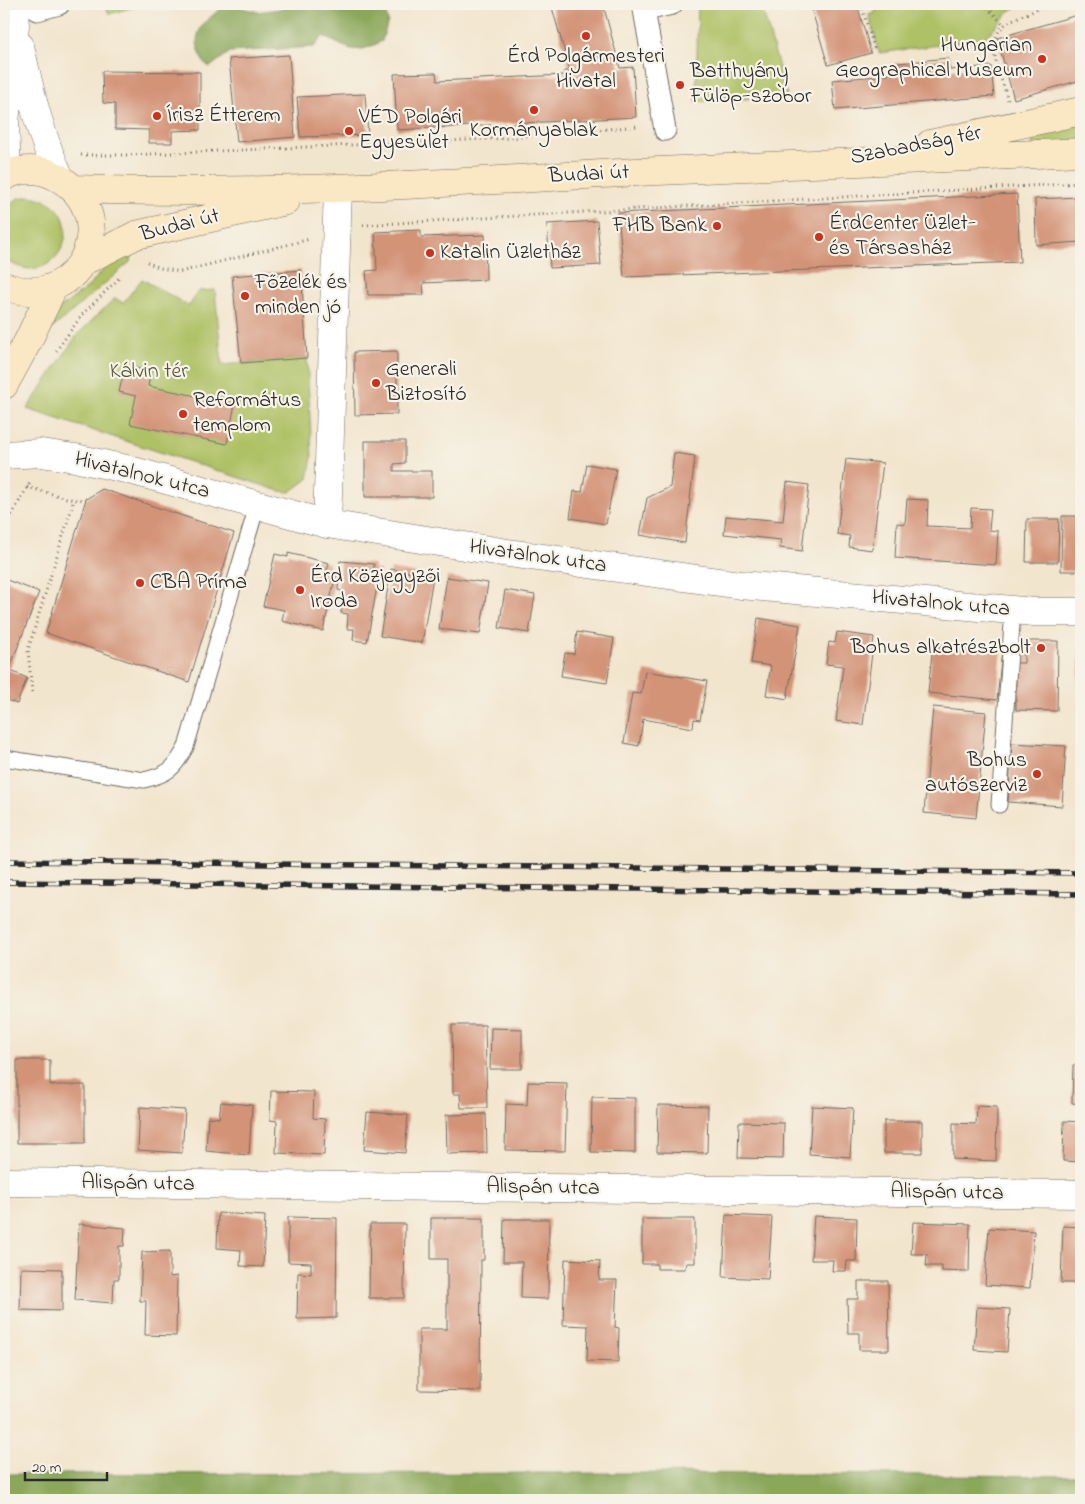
<svg xmlns="http://www.w3.org/2000/svg" width="1085" height="1504" font-family="'Indie Flower',sans-serif">
<style>
.green{fill:#aec165;stroke:#6c7648}
.forest{fill:#8aa75a;stroke:#5a6942}
.building{fill:#d39377}
.lines{fill:none;stroke-linecap:round;stroke-linejoin:round}
.service-casing{stroke:#716c64;stroke-width:17}
.pedestrian-casing{stroke:#716c64;stroke-width:23}
.minor-casing{stroke:#716c64;stroke-width:29}
.secondary-casing{stroke:#716c64;stroke-width:29}
.path{stroke:#716c64;stroke-width:3;stroke-dasharray:1 4;stroke-linecap:butt}
.service{stroke:#fff;stroke-width:15}
.pedestrian{stroke:#fff;stroke-width:21}
.minor{stroke:#fff;stroke-width:28}
.secondary{stroke:#fae7c3;stroke-width:28}
.rail-casing{stroke:#2b2b2b;stroke-width:5.5}
.rail{stroke:#f7f3e8;stroke-width:4;stroke-dasharray:11;stroke-linecap:butt}
.poi-dot{fill:#c8321e;stroke:#f7f3e8;stroke-width:2}
.labels{text-anchor:middle;dominant-baseline:central;stroke-width:4.5;stroke-linejoin:round;paint-order:stroke}
.poi-label{font-size:22px;fill:#2b2b2b;stroke:#f7f3e8;text-anchor:start}
.street-label{font-size:22px;fill:#2b2b2b;stroke:#f7f3e8}
.park-label{font-size:22px;fill:#52583c;stroke:#f7f3e8}
</style>
<rect width="100%" height="100%" fill="#f7f3e8"/>
<filter id="ink" filterUnits="userSpaceOnUse"><feTurbulence type="fractalNoise" baseFrequency=".02" numOctaves="2"/><feDisplacementMap in="SourceGraphic" scale="10" xChannelSelector="R" yChannelSelector="G"/><feConvolveMatrix kernelMatrix="1 2 1 2 8 2 1 2 1" color-interpolation-filters="sRGB"/></filter>
<filter id="wash" filterUnits="userSpaceOnUse"><feTurbulence type="fractalNoise" baseFrequency=".0096" numOctaves="4" result="noise"/><feDisplacementMap in="SourceGraphic" scale="20" xChannelSelector="R" yChannelSelector="G"/><feGaussianBlur stdDeviation="1.12" result="paint"/><feColorMatrix in="noise" values="0 0 0 0 0 0 0 0 0 0 0 0 0 0 0 0 0 1.4 0 .05"/><feComposite in="paint" operator="in"/></filter>
<g filter="url(#wash)">
<rect width="100%" height="100%" fill="#f2e5cd"/>
<path class="green" d="M105,4H146L109,14Z
M698,4H761L787,96L696,102Z
M878,4H1023L1011,10L984,39L879,53L869,15L876,12L875,5Z
M1081,124V144L1032,145L1033,135Z
M30,196C99,207 56,300 4,258V208L19,198Z
M133,248L131,261L47,333L50,316L89,286L115,256Z
M142,279L189,306L199,291L215,290L222,365L307,358L312,457L308,479L290,492L280,491L27,409L77,335L115,298L123,303Z"/>
<path class="forest" d="M227,4L258,12L314,4H379L384,6L388,21L382,41C354,56 350,49 323,36L314,47L230,52L210,67C203,63 201,59 199,51C191,28 211,17 227,4Z
M628,1473L1081,1476V1500H4V1474Z"/>
<g id="blocks">
<path class="building" d="M551,4H603L620,68L633,67L636,117L397,130L394,74L436,73L437,81L564,75V71H570Z
M810,4H857L871,53L828,65Z
M1081,14V80L1014,99L997,38Z
M289,55L295,137L237,142L229,59Z
M948,58L950,70L991,66L994,96L835,110L832,80L889,75V64Z
M102,71L200,72V130L172,131V143H149V130L115,129V104L103,103Z
M365,94L368,135L300,137L297,97Z
M1017,194L1020,262L624,277L618,213Z
M1081,197V242L1036,245L1035,199Z
M597,221L601,265L550,268L547,224Z
M421,230V237L485,235L486,280L423,283L424,295H368L366,271L377,270L375,232Z
M301,270L307,358L241,363L232,276Z
M397,351V414L355,415L354,352Z
M125,366L151,371L148,386L235,404L227,444L130,424L136,396L119,392Z
M365,441H405V463L394,464V471H432V497H365Z
M674,453L695,456L685,543L640,535L647,498L670,487Z
M846,459L883,463L872,550L849,547L850,536L837,534Z
M587,464L616,469L606,524L570,518L574,491L582,492Z
M787,482L809,485L802,551L780,548L781,540L724,534L726,516L783,521Z
M102,489L234,533L189,682L46,633L86,499Z
M907,499L928,500L927,526L970,528L971,508L991,509L989,530L998,531L996,565L895,558L897,523L905,524Z
M1062,516H1081V571H1061Z
M1027,519H1059L1058,562H1026Z
M288,553L329,563L327,571L336,574L323,631L282,621L284,610L263,606L275,554L288,557Z
M340,561L374,564V569L380,570L367,642L353,640L354,629H347L348,614L341,613L342,591L338,590Z
M391,569L433,577L422,643L380,636Z
M447,577L488,583L480,634L439,629Z
M4,579L39,592L9,670L27,678L17,704L4,699Z
M505,590L535,595L529,633L499,628Z
M758,618L800,625L787,699L766,695L771,666L751,663Z
M577,632L614,638L607,683L561,676L565,653L574,654Z
M837,632L874,637L863,725L836,721L843,666L826,664L829,642L835,643Z
M1024,641H1058L1057,711L1016,710V663H1024Z
M933,643L1002,650L997,700L928,693Z
M1079,648H1081V705H1078Z
M645,671L707,681L700,720L694,719L693,728L643,719L639,746L624,743L632,693L641,694Z
M933,707L986,712L976,818L924,813Z
M1012,743L1066,746L1062,806L1008,802Z
M452,1025H485L487,1108H461L460,1094H453Z
M491,1028L522,1029V1069H490Z
M17,1060H50V1085H85V1143H17Z
M1073,1065H1081V1104L1072,1103Z
M528,1082L567,1083L565,1151L505,1150L506,1104L527,1105Z
M271,1091L314,1092L313,1118L325,1119L324,1155L276,1153L277,1121L270,1120Z
M592,1097L635,1098V1153L591,1152Z
M221,1102L252,1105L249,1155L206,1151L208,1117L219,1118Z
M658,1105L708,1106L707,1153L657,1152Z
M812,1106L853,1108L850,1157L809,1154Z
M977,1106L997,1107L996,1161L953,1159V1123L976,1124Z
M140,1107L185,1110L182,1153L138,1150Z
M367,1112L408,1115L405,1153L364,1150Z
M486,1114L487,1153L447,1154L446,1115Z
M884,1121H922V1153H884Z
M1064,1121L1081,1122V1162L1063,1161Z
M739,1122L784,1123L783,1159L738,1158Z
M218,1213L265,1216L263,1267L240,1266L241,1250L217,1248Z
M726,1215L772,1217L768,1279L723,1277Z
M814,1216L857,1218L856,1261H847L846,1271H832L833,1260H811Z
M288,1217L337,1218L336,1318L297,1319L298,1273L311,1274V1263L288,1262Z
M431,1218H484V1260H481L480,1391L419,1390V1329H447V1259H431Z
M504,1219H549L548,1299L521,1298L522,1262H503Z
M642,1219H695V1263H686L685,1269H657V1264H642Z
M913,1222L970,1224L969,1272L942,1271V1266H926L927,1254H911Z
M79,1224L125,1228L124,1246H119V1279H114L113,1303L75,1300Z
M370,1224H405L404,1298H369Z
M1063,1226L1081,1227V1283H1061Z
M989,1228L1034,1231L1030,1288L985,1285Z
M170,1251V1277L177,1276L176,1336L145,1335L146,1301H140L142,1252Z
M565,1259L600,1261L599,1280H617L615,1327L619,1328L618,1362L587,1361L588,1326L563,1325Z
M21,1268L62,1269V1311L20,1310Z
M858,1281H888L889,1350H859V1333H848L847,1299H858Z
M977,1307L1010,1309L1007,1352L974,1350Z"/>
</g>
</g>
<g filter="url(#ink)">
<use href="#blocks" fill-opacity="0" stroke="#716c64" stroke-width="1"/>
<g class="lines">
<defs>
<path id="service" d="M4,758L144,780C169,774 174,769 186,747L257,506
M999,805L1013,610"/>
<path id="pedestrian" d="M643,4L665,130
M37,10L59,4
M646,10L672,4"/>
<path id="minor" d="M20,46C30,92 40,135 60,178
M7,175L5,122L15,25L13,4
M4,455L41,453L75,458L126,469L327,524L508,553L741,585L1034,612H1081
M327,524L338,189
M4,1182L1081,1194"/>
<path id="secondary" d="M930,144L1081,111
M4,177C17,169 34,168 48,173C128,205 85,316 4,286
M74,189C262,196 449,183 636,172C784,164 933,160 1081,152
M84,261L136,235L286,201
M4,385L28,341L53,288"/>
</defs>
<use href="#service" class="service-casing"/>
<use href="#pedestrian" class="pedestrian-casing"/>
<use href="#minor" class="minor-casing"/>
<use href="#secondary" class="secondary-casing"/>
<path class="path" d="M861,4L875,51
M984,4L1004,25
M1008,100C1001,73 979,37 1012,20C1024,14 1037,11 1047,4
M81,155H128L511,138L639,126
M363,225L1081,183
M147,262L160,268L180,272L310,239
M56,351L82,315L121,276
M27,487L74,500L86,499
M4,528L31,481
M32,692L28,650L74,500"/>
<use href="#service" class="service"/>
<use href="#pedestrian" class="pedestrian"/>
<use href="#minor" class="minor"/>
<use href="#secondary" class="secondary"/>
<defs>
<path id="rail" d="M4,861L1081,873
M4,882L1081,894"/>
</defs>
<use href="#rail" class="rail-casing"/>
<use href="#rail" class="rail"/>
</g>
</g>
<g class="poi-dot">
<circle cx="586" cy="36" r="5"/>
<circle cx="1042" cy="59" r="5"/>
<circle cx="680" cy="85" r="5"/>
<circle cx="534" cy="110" r="5"/>
<circle cx="157" cy="116" r="5"/>
<circle cx="349" cy="131" r="5"/>
<circle cx="717" cy="226" r="5"/>
<circle cx="819" cy="237" r="5"/>
<circle cx="430" cy="253" r="5"/>
<circle cx="245" cy="296" r="5"/>
<circle cx="376" cy="383" r="5"/>
<circle cx="183" cy="414" r="5"/>
<circle cx="140" cy="583" r="5"/>
<circle cx="300" cy="590" r="5"/>
<circle cx="1041" cy="648" r="5"/>
<circle cx="1037" cy="774" r="5"/>
</g>
<g class="labels">
<g class="poi-label">
<text x="1032" y="46" text-anchor="end">Hungarian<tspan x="1032" dy="25">Geographical Museum</tspan></text>
<text x="586" y="57" text-anchor="middle">Érd Polgármesteri<tspan x="586" dy="25">Hivatal</tspan></text>
<text x="690" y="72">Batthyány<tspan x="690" dy="25">Fülöp-szobor</tspan></text>
<text x="167" y="116">Írisz Étterem</text>
<text x="359" y="118">VÉD Polgári<tspan x="359" dy="25">Egyesület</tspan></text>
<text x="534" y="131" text-anchor="middle">Kormányablak</text>
<text x="829" y="224">ÉrdCenter Üzlet-<tspan x="829" dy="25">és Társasház</tspan></text>
<text x="707" y="226" text-anchor="end">FHB Bank</text>
<text x="440" y="253">Katalin Üzletház</text>
<text x="255" y="283">Főzelék és<tspan x="255" dy="25">minden jó</tspan></text>
<text x="386" y="370">Generali<tspan x="386" dy="25">Biztosító</tspan></text>
<text x="193" y="401">Református<tspan x="193" dy="25">templom</tspan></text>
<text x="310" y="577">Érd Közjegyzői<tspan x="310" dy="25">Iroda</tspan></text>
<text x="150" y="583">CBA Príma</text>
<text x="1031" y="648" text-anchor="end">Bohus alkatrészbolt</text>
<text x="1027" y="761" text-anchor="end">Bohus<tspan x="1027" dy="25">autószerviz</tspan></text>
</g>
<g class="street-label">
<text transform="translate(916 146) rotate(-11)">Szabadság tér</text>
<text transform="translate(589 175) rotate(-3)">Budai út</text>
<text transform="translate(180 226) rotate(-14)">Budai út</text>
<text transform="translate(142 476) rotate(14)">Hivatalnok utca</text>
<text transform="translate(538 557) rotate(8)">Hivatalnok utca</text>
<text transform="translate(941 604) rotate(5)">Hivatalnok utca</text>
<text transform="translate(138 1184) rotate(1)">Alispán utca</text>
<text transform="translate(543 1188) rotate(1)">Alispán utca</text>
<text transform="translate(947 1193) rotate(1)">Alispán utca</text>
</g>
<g class="park-label">
<text x="149" y="372">Kálvin tér</text>
</g>
</g>
<rect width="1085" height="1504" fill="none" stroke="#f7f3e8" stroke-width="20"/>
<path d="M25 1472v8h82v-8" fill="none" stroke="#2b2b2b" stroke-width="2.5"/>
<text x="32" y="1472" font-size="15" fill="#2b2b2b" stroke="#f7f3e8" stroke-width="4" paint-order="stroke">20 m</text>
</svg>
